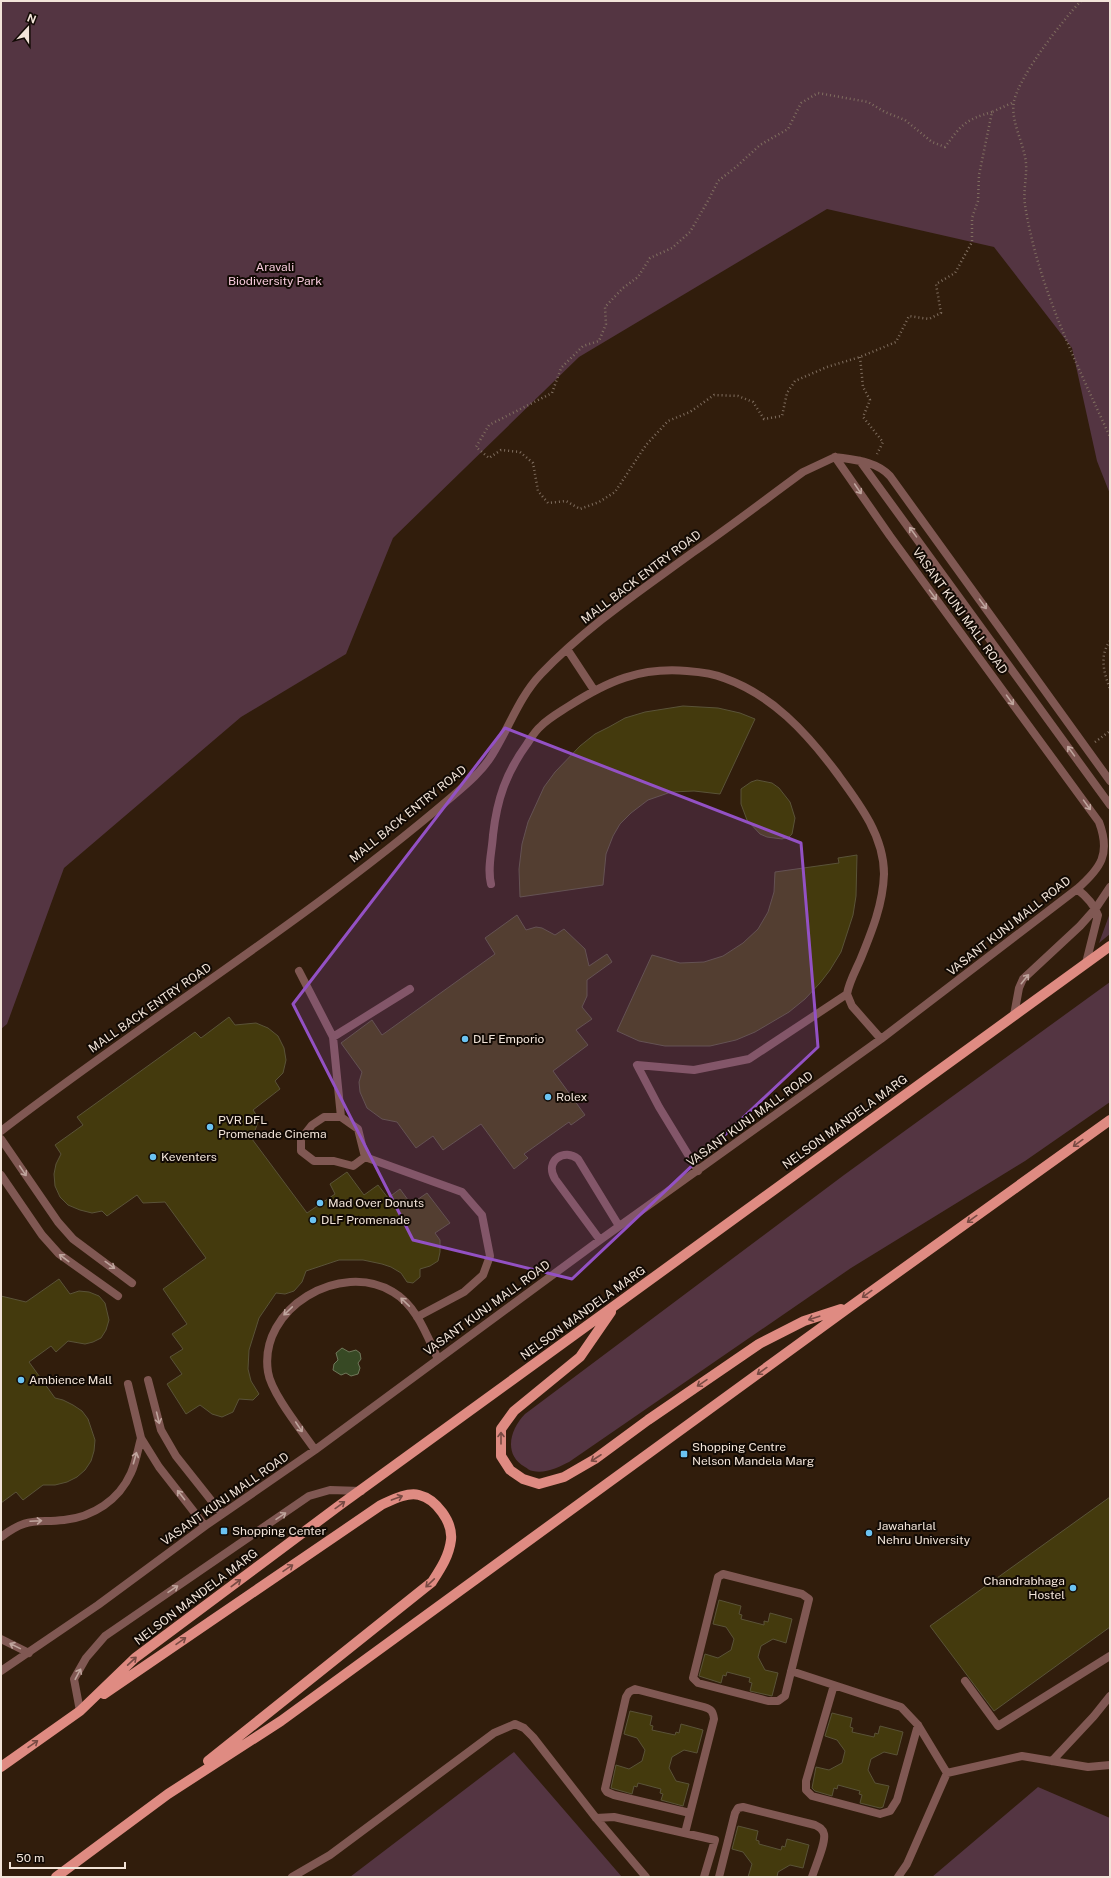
<svg xmlns="http://www.w3.org/2000/svg" width="1111" height="1878" font-family="'Public Sans',sans-serif">
<style>
.green{fill:#543542}
.water{fill:#374924;stroke:#6f785a}
.building{fill:#443a0d;stroke:#5a5338}
.lines{fill:none;stroke-linecap:round;stroke-linejoin:round}
.path{stroke:#806f60;stroke-width:2.5;stroke-dasharray:1 3;stroke-linecap:butt}
.lane{stroke:#805853;stroke-width:8}
.primary{stroke:#df8b82;stroke-width:10}
.oneway{stroke:#bfa59d}
.oneway2{stroke:#784a43}
.marked{fill:#9351c4;fill-opacity:0.2;stroke:#9351c4;stroke-width:3;stroke-linejoin:round}
.poi-dot{fill:#6bc3f2;stroke:#120a04;stroke-width:1.5}
.labels{text-anchor:middle;dominant-baseline:central;stroke-width:4;stroke-linejoin:round;paint-order:stroke}
.park-label{font-size:12px;fill:#f7cadc;stroke:#120a04}
.street-label{font-size:12px;fill:#f2e4d9;stroke:#120a04}
.poi-label{font-size:12px;fill:#f2e4d9;stroke:#120a04;text-anchor:start}
</style>
<rect width="100%" height="100%" fill="#311d0c"/>
<path class="green" d="M1,1H1110V494L1097,461L1072,348L994,247L827,209L579,357L393,538L346,654L241,717L64,868L7,1024L1,1029Z
M1110,913V934L1099,943Z
M1110,982V1102L1025,1161L851,1268L569,1462C559,1467 545,1474 533,1471C530,1471 527,1468 525,1467C503,1455 510,1429 525,1414L844,1175Z
M514,1752L622,1877H350Z
M1038,1787L1110,1818V1877H932Z"/>
<path class="water" d="M342,1348L349,1352L356,1350L360,1353L361,1359L358,1363L360,1368L358,1374L351,1376L346,1373L341,1375L333,1370L334,1364L338,1360L336,1353Z"/>
<path class="building" d="M683,706L718,708L740,713L755,719L720,794L694,791L671,792L648,800L631,813L620,824L613,836L606,854L603,885L520,897L519,869L522,844L528,822L544,787L555,772L580,746L595,734L609,727L625,718L645,712Z
M757,780L772,783L779,788L790,802L795,818L792,834L789,837L782,839L767,837L760,834L747,820L741,804V789L751,782Z
M857,855L856,896L853,915L841,952L830,970L820,983L805,999L789,1012L755,1032L736,1040L710,1046H665L639,1041L617,1031L652,955L680,963L704,962L723,956L743,943L758,929L768,912L774,892L775,872L839,863L838,858Z
M517,915L526,930L536,927L542,928L555,935L564,929L585,949L589,966L607,954L612,962L587,980V996L582,1007L592,1019L576,1030L588,1045L553,1071L585,1115L571,1125L569,1122L524,1154L528,1158L514,1169L481,1124L443,1150L433,1136L416,1148L397,1122L382,1119L367,1108L360,1092L359,1082L362,1072L341,1043L372,1020L382,1035L495,954L485,938Z
M229,1017L235,1025L256,1023L268,1028L278,1036L284,1048L286,1060L283,1073L275,1081L280,1089L253,1110L259,1119L252,1139L307,1213L335,1194L330,1184L347,1172L364,1195L378,1185L388,1198L400,1189L411,1204L427,1193L450,1223L435,1233L440,1240V1252L438,1261L430,1266L420,1269V1277L413,1283L407,1282L401,1273L391,1267L382,1264L363,1260H339L306,1271L302,1282L294,1291L285,1294L276,1293L259,1318L249,1350L248,1369L251,1381L259,1394L253,1400L239,1399L233,1412L222,1417L212,1414L200,1405L186,1414L167,1384L182,1374L170,1357L183,1349L172,1334L187,1324L163,1289L206,1258L165,1202L143,1203L137,1195L107,1216L102,1211L92,1213L80,1210L68,1205L60,1197L55,1186L54,1174L56,1164L61,1154L55,1145L83,1125L77,1117L195,1032L201,1038Z
M59,1279L70,1294L79,1291L89,1292L99,1296L105,1303L109,1320L106,1330L101,1338L93,1342L85,1344L68,1341L56,1352L51,1346L29,1362L55,1398L63,1400L73,1405L82,1411L88,1419L95,1440L94,1451L91,1461L85,1470L77,1477L67,1482L55,1485H43L23,1500L16,1492L1,1503V1296L26,1302Z
M1110,1497V1627L994,1711L930,1626Z
M719,1600L741,1606L739,1614L742,1615L741,1619L764,1625V1621L768,1622L770,1613L792,1619L786,1643L773,1639L761,1646L758,1657L765,1670L778,1673L772,1696L750,1691L752,1683L749,1682L750,1678L727,1672L726,1676L723,1675L721,1683L699,1676L705,1654L718,1658L731,1650L734,1639L726,1627L713,1624Z
M630,1711L652,1716L650,1725L653,1726L652,1730L675,1735L676,1732L679,1733L681,1724L703,1730L697,1753L684,1750L672,1757L669,1768L676,1781L689,1784L683,1806L661,1800L663,1794L660,1793L661,1789L638,1783L637,1787L634,1786L632,1794L611,1788L616,1765L629,1769L642,1761L645,1750L637,1738L624,1734Z
M832,1713L852,1718L850,1727L853,1728L852,1732L874,1737L875,1733L878,1734L880,1726L903,1732L897,1755L884,1752L871,1759L868,1770L875,1783L889,1786L883,1807L880,1808L860,1803L862,1795L859,1794L860,1791L838,1785L837,1789L834,1788L832,1796L815,1791L812,1788L816,1767L829,1770L842,1763L845,1751L837,1740L825,1736Z
M738,1826L758,1831L756,1840L759,1841V1844L781,1850L782,1846L785,1847L787,1839L809,1845L803,1868L790,1865L778,1872L777,1877H748L752,1864L743,1852L732,1849Z"/>
<g class="lines">
<path class="path" d="M1081,1C1062,21 1020,75 1014,101C1010,121 1024,143 1026,163C1027,177 1023,191 1025,205C1038,287 1076,362 1110,437
M992,112C965,120 962,124 945,147L932,142L905,120L885,112L868,102L818,93L801,103L788,129L760,145L736,167L718,181L709,199L690,232L672,248L650,258L638,277L623,288L605,307L606,324L599,341L583,346L561,368L552,393L489,425L476,447L489,458L501,450L520,452L533,463L538,491L548,503L566,501L580,509L599,502L615,492L646,445L668,421L690,412L714,395L738,396L753,402L764,419L782,416L787,393L795,381L827,367L860,357L896,342L909,316L929,319L941,313L936,284L955,273L972,242V218L978,201L979,175L992,112L1014,102
M860,357L863,387L870,400L863,417L883,442L877,454
M1110,641C1099,656 1104,673 1110,689
M1095,742L1110,731"/>
<path class="lane" d="M835,457C855,460 876,461 890,476L1110,781
M860,461L1110,805
M567,649L594,690
M491,884C487,868 492,852 493,835C497,799 506,773 527,744C531,738 535,731 541,726C549,718 560,712 569,706C608,681 640,667 687,671C700,672 712,673 724,678C772,695 806,732 836,772C858,802 884,835 884,874C883,904 872,931 861,958C856,970 849,982 847,994L852,1006L881,1039
M1077,889C1086,896 1094,904 1098,915L1086,963
M299,971L333,1037L341,1117
M1014,1015L1019,988L1023,979L1080,926L1096,908L1110,887
M333,1037L410,989
M324,1117H341L358,1129L365,1157L353,1166L334,1161H314L301,1151V1139L312,1125Z
M1,1131C148,1018 307,920 448,800C463,787 482,772 492,755C509,728 519,697 541,674C586,627 640,591 692,553C730,527 766,499 803,472L835,457
M1,1139L58,1222L73,1239L132,1283
M365,1157L462,1192L482,1215L490,1256L483,1275L464,1292L417,1317
M698,1171L659,1107L637,1065L694,1070L749,1059L847,994
M1,1175L42,1235L59,1254L118,1296
M600,1240L555,1179C544,1160 565,1148 578,1159L619,1226
M148,1380L161,1430L176,1456L222,1514
M128,1384L141,1438L159,1467L205,1526
M315,1450C302,1431 271,1393 268,1372C258,1308 341,1260 393,1292C417,1306 427,1336 438,1359
M1,1537C27,1517 34,1523 64,1520C93,1517 119,1500 131,1473C136,1462 138,1449 141,1438
M723,1574L802,1594L809,1599L785,1696L778,1701H768L698,1683L693,1678L718,1577Z
M1,1639L29,1653
M1,1671L98,1605L205,1526L315,1450L600,1240L881,1039L1077,889C1101,868 1111,854 1099,822L890,536L835,457
M791,1671L901,1707L918,1725L947,1773L907,1864L898,1877
M965,1681L998,1726L1110,1656
M834,1685L806,1781V1790L812,1796L880,1814L890,1811L897,1800L918,1725
M80,1711L74,1679L86,1658L105,1636L309,1496L330,1490L361,1491
M1052,1761L1094,1716L1110,1696
M947,1773L1022,1756L1088,1767L1110,1765
M596,1818L614,1817L715,1840L704,1877
M685,1833L714,1719C713,1711 711,1709 704,1707L635,1689L629,1692L626,1697L605,1789L607,1792L614,1795L690,1813
M292,1877L330,1855L494,1733L515,1724L524,1728L533,1737L596,1818L646,1877
M719,1877L735,1813L738,1808L743,1807L815,1825C819,1827 823,1829 824,1834C826,1843 815,1867 812,1877"/>
<path class="primary" d="M611,1312L580,1357L514,1411L501,1429V1456L510,1470L523,1479L539,1484L564,1477L595,1459L648,1420L759,1344L804,1321L841,1309
M104,1694L381,1505C392,1500 407,1492 419,1495C436,1499 453,1522 451,1540C449,1556 441,1568 432,1582L208,1761
M1,1767L80,1711L135,1658L340,1505L1110,946
M56,1877L168,1794L281,1721L851,1306L1110,1120"/>
</g>
<defs><path id="oneway-shaft" d="M-6 0H5M1.5-3L5.5 0L1.5 3" fill="none" stroke-width="1.6" stroke-linecap="round" stroke-linejoin="round"/></defs>
<g class="oneway">
<use href="#oneway-shaft" transform="translate(858 489) rotate(56)"/>
<use href="#oneway-shaft" transform="translate(913 532) rotate(-126)"/>
<use href="#oneway-shaft" transform="translate(933 595) rotate(54)"/>
<use href="#oneway-shaft" transform="translate(983 604) rotate(54)"/>
<use href="#oneway-shaft" transform="translate(1010 700) rotate(54)"/>
<use href="#oneway-shaft" transform="translate(1071 751) rotate(-126)"/>
<use href="#oneway-shaft" transform="translate(1087 805) rotate(54)"/>
<use href="#oneway-shaft" transform="translate(1025 979) rotate(-51)"/>
<use href="#oneway-shaft" transform="translate(23 1171) rotate(56)"/>
<use href="#oneway-shaft" transform="translate(64 1258) rotate(-143)"/>
<use href="#oneway-shaft" transform="translate(110 1265) rotate(36)"/>
<use href="#oneway-shaft" transform="translate(405 1302) rotate(-136)"/>
<use href="#oneway-shaft" transform="translate(288 1311) rotate(136)"/>
<use href="#oneway-shaft" transform="translate(158 1418) rotate(76)"/>
<use href="#oneway-shaft" transform="translate(299 1427) rotate(56)"/>
<use href="#oneway-shaft" transform="translate(135 1458) rotate(-74)"/>
<use href="#oneway-shaft" transform="translate(181 1495) rotate(-128)"/>
<use href="#oneway-shaft" transform="translate(281 1516) rotate(-34)"/>
<use href="#oneway-shaft" transform="translate(36 1521) rotate(-3)"/>
<use href="#oneway-shaft" transform="translate(173 1589) rotate(-34)"/>
<use href="#oneway-shaft" transform="translate(15 1646) rotate(-154)"/>
<use href="#oneway-shaft" transform="translate(78 1674) rotate(-62)"/>
</g>
<g class="oneway2">
<use href="#oneway-shaft" transform="translate(1078 1143) rotate(144)"/>
<use href="#oneway-shaft" transform="translate(972 1219) rotate(144)"/>
<use href="#oneway-shaft" transform="translate(867 1294) rotate(144)"/>
<use href="#oneway-shaft" transform="translate(814 1318) rotate(162)"/>
<use href="#oneway-shaft" transform="translate(762 1371) rotate(144)"/>
<use href="#oneway-shaft" transform="translate(702 1383) rotate(146)"/>
<use href="#oneway-shaft" transform="translate(501 1438) rotate(-90)"/>
<use href="#oneway-shaft" transform="translate(596 1458) rotate(147)"/>
<use href="#oneway-shaft" transform="translate(397 1498) rotate(-20)"/>
<use href="#oneway-shaft" transform="translate(340 1505) rotate(-36)"/>
<use href="#oneway-shaft" transform="translate(288 1568) rotate(-34)"/>
<use href="#oneway-shaft" transform="translate(236 1583) rotate(-37)"/>
<use href="#oneway-shaft" transform="translate(430 1583) rotate(136)"/>
<use href="#oneway-shaft" transform="translate(181 1641) rotate(-35)"/>
<use href="#oneway-shaft" transform="translate(132 1661) rotate(-43)"/>
<use href="#oneway-shaft" transform="translate(33 1744) rotate(-35)"/>
</g>
<path class="marked" d="M505,728L801,843L818,1047L572,1279L413,1240L293,1004Z"/>
<g class="poi-dot">
<circle cx="465" cy="1039" r="4"/>
<circle cx="548" cy="1097" r="4"/>
<circle cx="210" cy="1127" r="4"/>
<circle cx="153" cy="1157" r="4"/>
<circle cx="320" cy="1203" r="4"/>
<circle cx="313" cy="1220" r="4"/>
<circle cx="21" cy="1380" r="4"/>
<rect x="680" y="1450" width="8" height="8" rx="2"/>
<rect x="220" y="1527" width="8" height="8" rx="2"/>
<circle cx="869" cy="1533" r="4"/>
<circle cx="1073" cy="1588" r="4"/>
</g>
<g class="labels">
<g class="park-label">
<text x="275" y="267">Aravali<tspan x="275" dy="14">Biodiversity Park</tspan></text>
</g>
<g class="street-label">
<text transform="translate(641 577) rotate(-37)">MALL BACK ENTRY ROAD</text>
<text transform="translate(960 611) rotate(54)">VASANT KUNJ MALL ROAD</text>
<text transform="translate(408 814) rotate(-39)">MALL BACK ENTRY ROAD</text>
<text transform="translate(1009 926) rotate(-38)">VASANT KUNJ MALL ROAD</text>
<text transform="translate(150 1008) rotate(-35)">MALL BACK ENTRY ROAD</text>
<text transform="translate(750 1119) rotate(-36)">VASANT KUNJ MALL ROAD</text>
<text transform="translate(845 1122) rotate(-36)">NELSON MANDELA MARG</text>
<text transform="translate(487 1308) rotate(-36)">VASANT KUNJ MALL ROAD</text>
<text transform="translate(583 1313) rotate(-36)">NELSON MANDELA MARG</text>
<text transform="translate(225 1499) rotate(-35)">VASANT KUNJ MALL ROAD</text>
<text transform="translate(196 1597) rotate(-37)">NELSON MANDELA MARG</text>
</g>
<g class="poi-label">
<text x="473" y="1039">DLF Emporio</text>
<text x="556" y="1097">Rolex</text>
<text x="218" y="1120">PVR DFL<tspan x="218" dy="14">Promenade Cinema</tspan></text>
<text x="161" y="1157">Keventers</text>
<text x="328" y="1203">Mad Over Donuts</text>
<text x="321" y="1220">DLF Promenade</text>
<text x="29" y="1380">Ambience Mall</text>
<text x="692" y="1447">Shopping Centre<tspan x="692" dy="14">Nelson Mandela Marg</tspan></text>
<text x="877" y="1526">Jawaharlal<tspan x="877" dy="14">Nehru University</tspan></text>
<text x="232" y="1531">Shopping Center</text>
<text x="1065" y="1581" text-anchor="end">Chandrabhaga<tspan x="1065" dy="14">Hostel</tspan></text>
</g>
</g>
<rect width="1111" height="1878" fill="none" stroke="#f2e4d9" stroke-width="4"/>
<g transform="translate(28 28) rotate(21)" stroke="#120a04" stroke-width="3" paint-order="stroke">
<path d="M0-3L7 15L0 10L-7 15Z" fill="#f2e4d9"/>
<text y="-6" font-size="11" font-weight="bold" text-anchor="middle" fill="#f2e4d9">N</text>
</g>
<path d="M10 1862v6h115v-6" fill="none" stroke="#f2e4d9" stroke-width="2"/>
<text x="16" y="1862" font-size="12" fill="#f2e4d9" stroke="#120a04" stroke-width="3" paint-order="stroke">50 m</text>
</svg>
